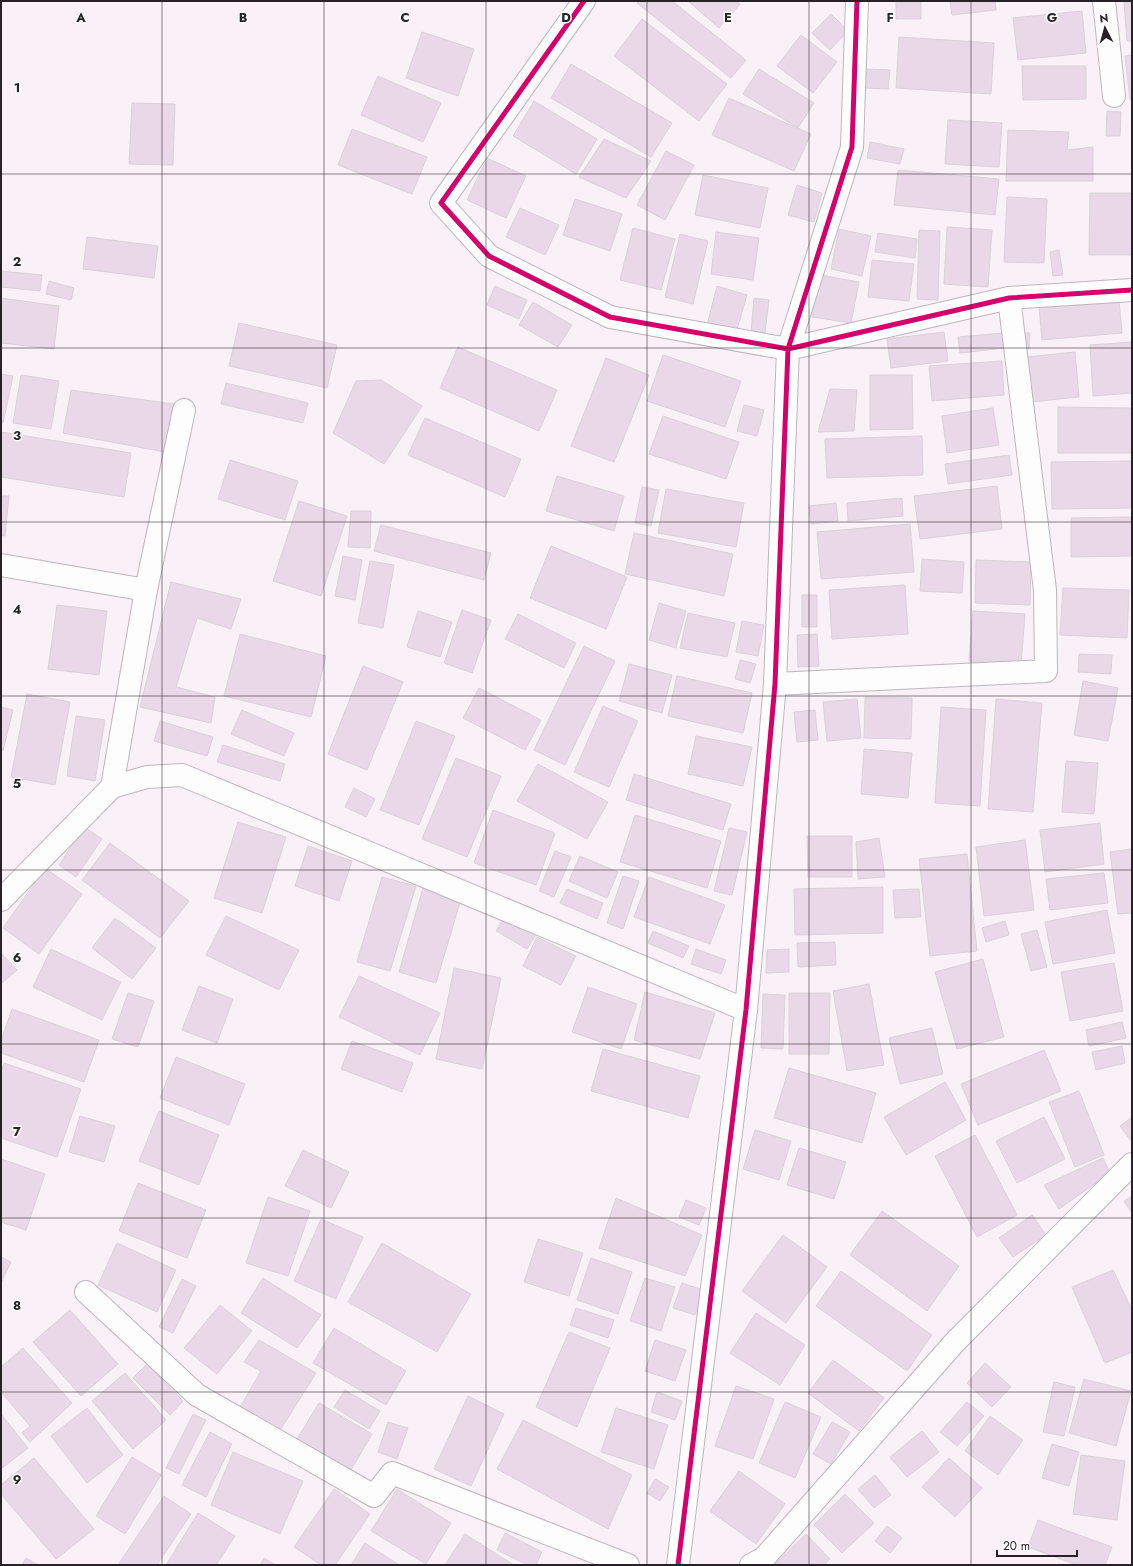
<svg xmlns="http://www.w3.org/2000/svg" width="1133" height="1566" font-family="Jost,sans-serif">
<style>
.building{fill:#e9d8e7;stroke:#dad2d9}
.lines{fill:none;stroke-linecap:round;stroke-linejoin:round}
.minor-casing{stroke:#beb6bd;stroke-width:24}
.minor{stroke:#fefdfe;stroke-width:22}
.cycleway-casing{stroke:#fff;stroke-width:8}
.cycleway{stroke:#d6006c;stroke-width:5}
.grid{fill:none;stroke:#282127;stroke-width:1;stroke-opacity:0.55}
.grid-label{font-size:13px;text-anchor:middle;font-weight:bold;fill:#282127;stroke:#fff;stroke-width:3;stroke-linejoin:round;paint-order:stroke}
</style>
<rect width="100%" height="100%" fill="#faf0f8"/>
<path class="building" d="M639,1H672L746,60L731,78L637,3Z
M688,1H736L740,4L719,28Z
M896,1H921V19H896Z
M950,1H995L996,10L952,15Z
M1124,1H1132V41H1127Z
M1082,11L1086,53L1018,60L1013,18Z
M831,14L848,31L830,50L812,33Z
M642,19L727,84L699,121L614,56Z
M422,32L474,49L458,96L406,78Z
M801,35L837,62L813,93L777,66Z
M899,37L994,43L991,94L896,88Z
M1132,55V100H1130L1125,56Z
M571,64L672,123L651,157L551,98Z
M1022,66H1086V99L1023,100Z
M759,69L814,103L798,128L743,94Z
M866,69L890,70L888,89L865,88Z
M378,76L441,103L423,142L361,115Z
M729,98L811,134L794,171L712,135Z
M534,101L597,139L576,174L513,136Z
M132,103L175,104L173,165L129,164Z
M1107,111L1121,112L1120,136H1106Z
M948,120L1002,123L999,167L945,164Z
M352,129L427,157L412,194L338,165Z
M1008,130L1069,132L1067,150L1093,147V181H1006Z
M604,139L651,161L626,198L579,177Z
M870,142L904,149L900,164L867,158Z
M666,151L694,165L665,220L637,205Z
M487,158L526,176L506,218L467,200Z
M898,170L999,179L995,215L894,205Z
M703,175L768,188L760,228L695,215Z
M797,185L822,193L814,222L788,215Z
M1090,193H1132V255H1089Z
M1007,197L1047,199L1044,263L1004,262Z
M575,199L622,214L610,251L563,235Z
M520,208L559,225L545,255L506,237Z
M947,227L992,230L988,287L944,284Z
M633,228L675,239L661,290L620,280Z
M839,229L871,236L862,276L831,269Z
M919,230L940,231L938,300L917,299Z
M716,232L759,238L753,280L711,274Z
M878,233L917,239L915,258L875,252Z
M680,234L708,241L693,304L665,297Z
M87,237L158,246L154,278L83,269Z
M1059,250L1063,275L1053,276L1050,252Z
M872,260L914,264L909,301L868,297Z
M1,271L42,275L40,291L1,287Z
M820,275L859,282L851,323L812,317Z
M49,281L74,288L71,300L46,294Z
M495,286L527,300L519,319L487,305Z
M717,286L747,295L736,333L707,325Z
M1,298L59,306L54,349L1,343Z
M754,298L769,300L765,333L751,332Z
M1119,300L1122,333L1042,340L1039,306Z
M533,302L572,325L558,347L519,325Z
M239,323L337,345L327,388L229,366Z
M944,332L948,361L891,368L887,339Z
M1003,333L1005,348L960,353L958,337Z
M1019,333H1030L1029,349H1019Z
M1132,342V393L1093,396L1090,345Z
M458,347L557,390L539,431L440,388Z
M1075,352L1079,397L1031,402L1027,357Z
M663,355L741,381L725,427L647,401Z
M606,358L649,375L614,462L571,446Z
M1002,361L1004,395L932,401L929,366Z
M1,374L13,376L3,423H1Z
M21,375L59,381L51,429L13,423Z
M870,375H912L913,429L870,430Z
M381,380L422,406L384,464L333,433L356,381Z
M226,383L308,403L303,423L221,404Z
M830,389L857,390L854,431L818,432Z
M71,390L174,404L165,452L63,433Z
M744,405L764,410L757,436L737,431Z
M1058,407L1132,408V453H1058Z
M993,408L999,445L947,453L942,416Z
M663,416L739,442L726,479L649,454Z
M425,418L521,459L505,497L408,455Z
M1,432L131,453L124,497L1,477Z
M922,436L923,475L827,478L825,439Z
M1009,455L1012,475L948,484L945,464Z
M230,460L298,481L285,520L218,499Z
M1132,461V508L1052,509L1051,462Z
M557,476L624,496L614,531L546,511Z
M997,486L1002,529L920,539L914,496Z
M642,487L659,490L651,526L635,523Z
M666,489L744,503L736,547L658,533Z
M1,496H9L5,536L1,535Z
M902,498L903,516L848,521L847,503Z
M299,501L347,516L321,596L273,581Z
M836,503L838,521L811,524L809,506Z
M351,511H371L370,548L348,547Z
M1132,517V556L1071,557V518Z
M910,524L914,572L821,579L817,532Z
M381,525L491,553L484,580L374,551Z
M634,533L733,554L724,596L625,574Z
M551,546L627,577L606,629L530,598Z
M343,556L362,560L355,600L335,596Z
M922,559L964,562L962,593L920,591Z
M976,560L1031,562L1030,605L975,603Z
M370,561L394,565L383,628L358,623Z
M171,582L241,599L231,629L197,618L176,687L215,697L211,723L140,707Z
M905,585L908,634L832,639L829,590Z
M1063,588L1129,590L1127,638L1060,635Z
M802,595H817V627H802Z
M659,603L686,611L676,648L649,640Z
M57,605L107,611L99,675L48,669Z
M462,610L491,620L472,673L444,663Z
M418,611L452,622L440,657L407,647Z
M973,611L1025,614L1021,665L969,661Z
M688,613L735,623L727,657L680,648Z
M518,614L576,643L564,668L505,639Z
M742,621L764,625L758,656L736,652Z
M240,634L326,656L311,717L224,696Z
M817,634L819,666L798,667L797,635Z
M584,646L615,661L565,765L534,750Z
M1079,654L1112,655L1111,674L1078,672Z
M740,660L756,664L750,683L735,679Z
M629,664L672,675L662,713L619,701Z
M363,666L403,682L367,770L328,754Z
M677,676L752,693L743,733L668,716Z
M1083,681L1118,688L1108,741L1074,735Z
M479,688L541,720L525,750L463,718Z
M27,694L70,702L55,785L11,777Z
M865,697L912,698L911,739L864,738Z
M857,699L861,738L827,741L823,702Z
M996,699L1042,703L1033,812L988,809Z
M603,706L638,721L609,787L574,772Z
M1,707L13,710L3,751L1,750Z
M941,707L986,710L980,806L935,803Z
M242,710L294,733L284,756L231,734Z
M815,710L818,740L797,742L794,712Z
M76,716L105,720L95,781L67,776Z
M160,721L213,737L207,756L154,741Z
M416,721L455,736L419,825L380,810Z
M696,736L752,747L743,786L688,774Z
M223,745L285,764L280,781L217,762Z
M864,749L912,753L908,798L861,794Z
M456,758L501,776L467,857L422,839Z
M1066,761L1098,763L1094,814L1062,812Z
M538,764L608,802L587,839L517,801Z
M634,774L731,804L723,830L626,800Z
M354,788L375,799L366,817L345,807Z
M493,810L555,833L536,885L474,863Z
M635,815L721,841L707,888L620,862Z
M238,822L286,837L262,913L214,898Z
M1100,823L1104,864L1045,872L1040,830Z
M84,827L102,839L76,877L59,865Z
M729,828L747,832L732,895L714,891Z
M807,836H852V877H808Z
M879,838L885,877L858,879L856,842Z
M1025,840L1034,910L984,916L976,847Z
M110,843L189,901L160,938L82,880Z
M308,846L352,861L339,901L295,886Z
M1132,849V913L1118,914L1110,852Z
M555,851L571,857L554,897L539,891Z
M967,854L977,951L930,956L919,859Z
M580,856L618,872L607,898L569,881Z
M45,868L82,894L39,954L3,928Z
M1104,873L1108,903L1050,910L1046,879Z
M623,876L639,881L623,929L607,923Z
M382,877L416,886L390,971L357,962Z
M649,877L725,905L710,944L634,917Z
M883,887V933L795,935L794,889Z
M423,888L461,899L436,983L399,972Z
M567,889L603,903L597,919L560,903Z
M919,889L921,917L895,918L893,890Z
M1107,910L1115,953L1053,964L1045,922Z
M226,916L299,950L279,990L206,955Z
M505,916L536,934L527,949L496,931Z
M115,918L156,948L132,979L92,948Z
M1005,921L1009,935L986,942L982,928Z
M1037,930L1047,967L1031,971L1021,934Z
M653,931L689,946L683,958L648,943Z
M537,937L576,956L561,985L523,966Z
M835,942L836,965L798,967L797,943Z
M51,949L121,982L102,1020L33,987Z
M696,949L726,960L721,974L691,964Z
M789,949V972L766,973L767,950Z
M1,953L17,970L1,984Z
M983,959L1004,1037L957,1049L935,972Z
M1114,963L1123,1011L1070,1021L1061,972Z
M454,968L501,978L482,1069L436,1059Z
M359,976L440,1013L420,1055L339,1017Z
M869,984L884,1065L847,1071L833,991Z
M199,986L233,999L217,1043L182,1030Z
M588,987L637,1004L621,1049L572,1032Z
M645,992L715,1013L700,1059L634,1040Z
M128,993L154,1001L138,1047L112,1039Z
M789,993H830L829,1054H789Z
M763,994L785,995L783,1049L761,1048Z
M12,1009L99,1040L84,1082L1,1053V1040Z
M1122,1022L1126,1038L1089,1046L1086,1030Z
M932,1028L943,1074L900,1084L889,1038Z
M352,1041L413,1063L402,1092L341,1069Z
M1122,1046L1125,1063L1096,1070L1092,1052Z
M603,1049L700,1076L688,1118L591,1091Z
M1044,1050L1061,1091L978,1125L961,1084Z
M176,1057L245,1084L229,1125L160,1098Z
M4,1063L81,1089L57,1157L1,1138V1071Z
M789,1068L876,1093L862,1143L774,1118Z
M945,1082L966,1120L906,1155L884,1117Z
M1079,1091L1104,1155L1075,1167L1049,1102Z
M159,1111L219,1135L199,1185L139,1161Z
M80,1116L115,1126L104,1162L69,1152Z
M1044,1117L1065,1159L1017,1183L996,1141Z
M1132,1117V1142L1120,1126Z
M755,1130L791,1141L779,1180L743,1169Z
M975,1135L1017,1215L977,1237L935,1156Z
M799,1148L846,1162L834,1199L787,1185Z
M303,1150L349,1172L331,1208L285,1186Z
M1103,1158L1110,1173L1059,1209L1044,1185Z
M1,1159L45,1174L26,1230L1,1222Z
M138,1183L206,1210L187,1258L119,1231Z
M1132,1196V1213L1124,1201Z
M268,1197L310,1211L288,1276L246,1263Z
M616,1198L702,1235L685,1276L599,1248Z
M686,1200L706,1208L699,1225L679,1217Z
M882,1211L959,1266L927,1311L850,1255Z
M1032,1215L1046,1235L1013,1257L999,1238Z
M321,1219L363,1237L336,1299L294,1281Z
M783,1235L827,1267L786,1323L742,1291Z
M538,1239L583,1253L569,1296L524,1282Z
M117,1243L176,1270L157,1312L98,1285Z
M382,1243L471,1294L437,1352L348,1302Z
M1,1257L11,1262L1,1283Z
M591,1258L632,1272L618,1314L577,1300Z
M1113,1270L1132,1310V1352L1105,1363L1072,1287Z
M841,1271L932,1335L907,1371L816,1306Z
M263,1278L321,1315L297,1348L241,1313Z
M645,1278L675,1287L661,1331L630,1321Z
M182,1279L196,1286L173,1333L159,1327Z
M682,1283L703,1290L695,1315L673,1308Z
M220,1305L252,1331L217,1374L184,1348Z
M576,1308L614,1320L608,1338L570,1325Z
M70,1310L118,1364L81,1396L33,1342Z
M756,1313L805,1345L780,1385L730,1353Z
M334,1328L406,1371L386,1405L313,1363Z
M569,1332L610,1348L577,1427L536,1407Z
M259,1340L316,1373L279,1432L239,1409L261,1371L244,1362Z
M655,1340L686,1350L675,1381L645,1371Z
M23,1348L72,1403L30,1442L22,1433L30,1426L1,1392V1367Z
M833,1360L884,1398L859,1431L808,1393Z
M985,1363L1011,1387L992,1407L967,1383Z
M147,1364L183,1401L170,1415L133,1378Z
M125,1373L166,1420L133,1449L92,1401Z
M1084,1379L1131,1391L1116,1446L1069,1433Z
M1054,1382L1075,1387L1064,1436L1043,1432Z
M736,1386L774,1399L753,1459L715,1446Z
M345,1390L380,1411L369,1429L334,1407Z
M657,1392L682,1401L675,1420L651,1412Z
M468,1396L504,1414L471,1486L434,1469Z
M785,1402L821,1417L795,1478L759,1463Z
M967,1402L984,1416L957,1446L940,1432Z
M319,1403L372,1434L351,1470L297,1439Z
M87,1408L123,1455L87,1483L51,1436Z
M616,1408L668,1425L654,1469L601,1452Z
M1,1414L28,1448L1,1469Z
M193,1414L206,1420L179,1474L166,1468Z
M990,1416L1023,1440L998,1475L965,1451Z
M523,1420L632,1475L608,1529L497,1469Z
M388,1422L408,1428L397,1459L378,1452Z
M832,1422L850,1432L831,1464L813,1454Z
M922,1431L939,1452L907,1477L890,1457Z
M210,1432L232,1444L206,1497L182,1485Z
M1052,1444L1079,1452L1069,1486L1042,1478Z
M233,1452L303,1481L280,1534L211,1505Z
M1081,1455L1125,1461L1117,1520L1073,1514Z
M132,1457L161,1475L125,1534L96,1516Z
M34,1458L94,1529L56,1559L1,1494V1485Z
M949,1458L982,1488L955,1517L922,1487Z
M739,1471L785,1504L756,1544L710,1511Z
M875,1475L891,1495L874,1508L858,1489Z
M655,1479L669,1487L660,1501L647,1493Z
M334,1489L370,1514L335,1565H321L294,1547Z
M397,1489L451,1523L426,1564L371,1531Z
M845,1494L874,1523L842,1553L814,1525Z
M164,1496L191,1514L157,1565H118Z
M198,1513L235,1536L216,1565H166Z
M1038,1520L1112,1547L1105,1565H1077L1028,1547Z
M887,1526L902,1538L890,1553L875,1541Z
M505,1533L542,1552L536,1565H527L497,1550Z
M465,1534L514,1565H445Z
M806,1534L830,1559L824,1565H774Z
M365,1543L399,1565H351Z
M26,1558L38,1565H22Z
M264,1558L275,1565H260Z"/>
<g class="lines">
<defs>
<path id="minor" d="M584,1L441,203L489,256L610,317L788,349L852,147L857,1
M1104,1L1114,96
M1,565L146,590
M775,684L1046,671L1045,590L1009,298
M112,787L146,590L184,410
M1,900L112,787L147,777L182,775L746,1010
M86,1292L197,1395L374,1496L392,1473L628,1565
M678,1565L746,1010L775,684L788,349L1009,298L1132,290
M751,1565L764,1558L955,1342L1132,1164"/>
</defs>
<use href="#minor" class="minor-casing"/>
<use href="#minor" class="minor"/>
<defs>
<path id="cycleway" d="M584,1L441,203L489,256L610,317L788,349L852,147L857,1
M678,1565L746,1010L775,684L788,349L1009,298L1132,290"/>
</defs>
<use href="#cycleway" class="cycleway-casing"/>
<use href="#cycleway" class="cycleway"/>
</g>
<path class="grid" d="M162,1V1565M324,1V1565M486,1V1565M647,1V1565M809,1V1565M971,1V1565M1,174H1132M1,348H1132M1,522H1132M1,696H1132M1,870H1132M1,1044H1132M1,1218H1132M1,1392H1132"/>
<g class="grid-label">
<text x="81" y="22">A</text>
<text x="243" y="22">B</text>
<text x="405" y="22">C</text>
<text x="566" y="22">D</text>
<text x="728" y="22">E</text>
<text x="890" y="22">F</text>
<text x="1052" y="22">G</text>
<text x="17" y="92">1</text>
<text x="17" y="266">2</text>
<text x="17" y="440">3</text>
<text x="17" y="614">4</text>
<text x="17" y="788">5</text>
<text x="17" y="962">6</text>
<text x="17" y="1136">7</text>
<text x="17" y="1310">8</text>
<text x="17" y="1484">9</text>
</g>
<rect width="1133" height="1566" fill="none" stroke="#282127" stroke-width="4"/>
<g transform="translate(1105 28) rotate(354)" stroke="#ffffff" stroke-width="3" paint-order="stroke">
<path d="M0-3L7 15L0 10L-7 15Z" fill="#282127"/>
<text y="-6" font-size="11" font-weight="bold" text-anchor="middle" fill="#282127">N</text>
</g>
<path d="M997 1550v6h80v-6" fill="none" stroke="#282127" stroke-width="2"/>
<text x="1003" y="1550" font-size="12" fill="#282127" stroke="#ffffff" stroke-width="3" paint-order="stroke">20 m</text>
</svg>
